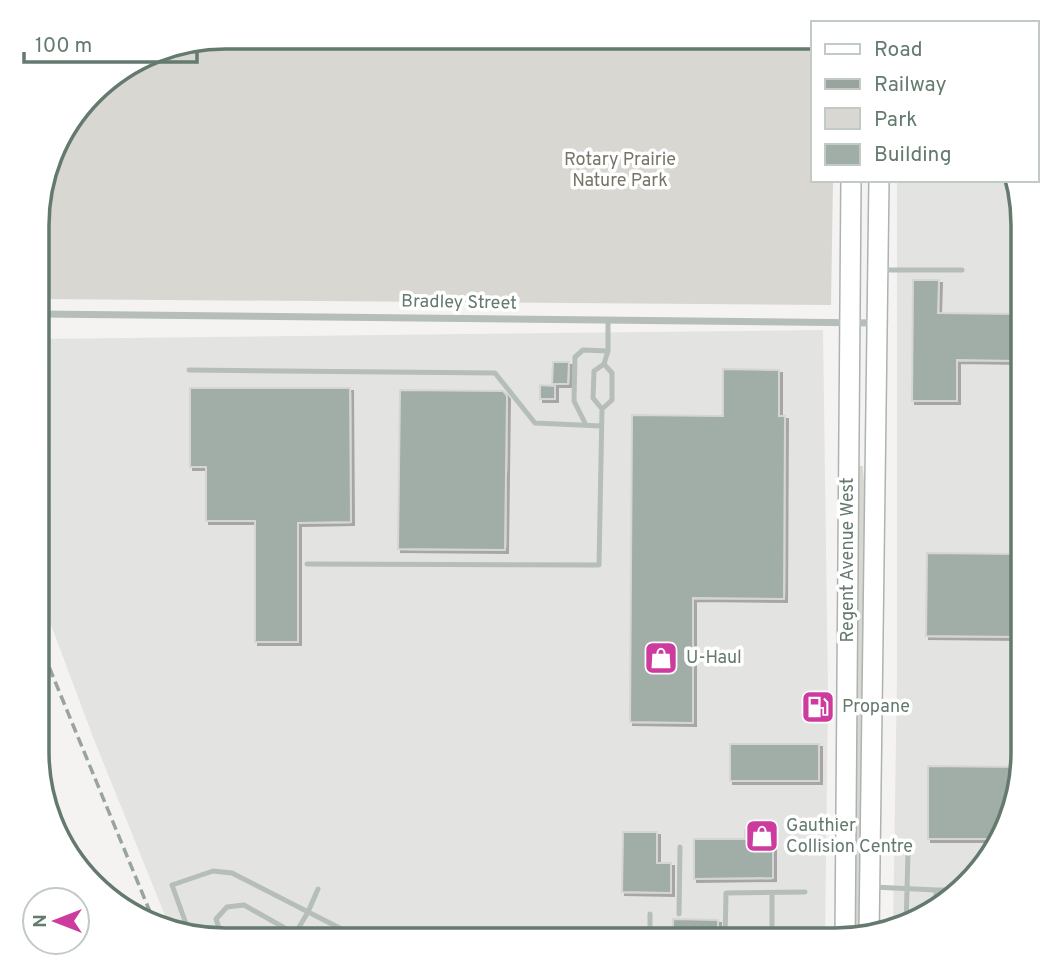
<svg xmlns="http://www.w3.org/2000/svg" width="1060" height="977" font-family="Overpass,sans-serif">
<style>
.built{fill:#e3e3e2}
.green{fill:#d9d7d2}
.building{fill:#a1ada7;stroke:#d6d5d5;stroke-width:2;filter:url(#shadow)}
.lines{fill:none;stroke-linecap:round;stroke-linejoin:round}
.secondary-casing{stroke:#abb4b0;stroke-width:22}
.service{stroke:#b6beba;stroke-width:5}
.minor{stroke:#b6beba;stroke-width:7}
.secondary{stroke:#fff;stroke-width:19}
.rail{stroke:#99a49f;stroke-width:3.5;stroke-dasharray:10 5;stroke-linecap:butt}
.labels{text-anchor:middle;dominant-baseline:central;stroke-width:7;stroke-linejoin:round;paint-order:stroke}
.park-label{font-size:18px;fill:#777566;stroke:#fff}
.street-label{font-size:18px;fill:#647a6f;stroke:#fff}
.poi-label{font-size:18px;fill:#647a6f;stroke:#fff;text-anchor:start}
.rim{fill:none;stroke:#647a6f;stroke-width:3.5}
</style>
<defs>
<filter id="shadow"><feDropShadow dx="3" dy="3" stdDeviation="0" flood-color="#0004"/></filter>
</defs>
<rect width="100%" height="100%" fill="#f5f2f2"/>
<path class="built" d="M897,180H1015L1023,212V753L1004,835L959,894L907,926L893,929L897,674Z
M823,330L828,695L825,940H224L170,928L93,737L38,590L39,339Z"/>
<path class="green" d="M225,37H813V180H833L831,305L40,299V189L62,131L101,83L164,47Z
M859,466H863V468L866,510L861,937L853,938L858,468Z"/>
<path class="building" d="M913,280H939L938,313L1023,314V361L957,360V401H912Z
M553,362H569L568,384H552Z
M723,369L779,370V416H785L784,599L693,598V723L630,722L632,415L723,416Z
M540,385L555,386V399H540Z
M190,388H350L351,522L298,523V642H255V521H206V467H190Z
M400,390L503,391L507,396L505,550L398,549Z
M927,553L1023,554V637L926,636Z
M730,744H819V781H730Z
M928,766L1018,767V774L1004,835L1001,839H928Z
M745,830H773V878L694,879V839H745Z
M623,832H657V863H671V893L622,892Z
M673,919L718,920V940H673Z"/>
<g class="lines">
<defs>
<path id="secondary" d="M869,935L879,180
M845,940L851,180"/>
</defs>
<use href="#secondary" class="secondary-casing"/>
<path class="service" d="M882,270H962
M604,364L612,373V400L602,409L593,398L594,371L604,364L608,351V320
M189,370L495,373L535,423L601,426
M586,425L574,401L575,357L583,350L608,351
M307,564L599,565L602,409
M873,887L936,890
M772,893V940
M936,908V890H962
M679,914L680,847
M906,926L908,853
M189,932L172,885L213,871L232,873L363,940
M295,934L308,912L318,889
M223,940L216,919L227,907L244,905L306,940
M650,940V914
M725,940L726,893L805,892"/>
<path class="minor" d="M40,314L874,323"/>
<use href="#secondary" class="secondary"/>
<path class="rail" d="M38,640L155,924"/>
</g>
<defs>
<symbol id="shop-square" viewBox="-11 -11 22 22"><rect x="-9" y="-9" width="18" height="18" rx="4" fill="#cc3b9d" stroke="#fff"/><path d="M-5-2.5h2.3a2.7 3.5 0 0 1 5.4 0H5L5.5 6h-11ZM-1.5-2.5h3a1.5 2.3 0 0 0-3 0Z" fill="#fff"/></symbol>
<symbol id="fuel-square" viewBox="-11 -11 22 22"><rect x="-9" y="-9" width="18" height="18" rx="4" fill="#cc3b9d" stroke="#fff"/><path d="M-5.5-6h7V0h2V4h1.3V-2.5L3-4.5l.8-.8L6-3V5H2.5V1h-1V6h-7ZM-4.2-4.7v3.2H.2V-4.7Z" fill="#fff"/></symbol>
</defs>
<g fill-rule="evenodd">
<use href="#shop-square" x="642" y="639" width="38" height="38"/>
<use href="#fuel-square" x="799" y="688" width="38" height="38"/>
<use href="#shop-square" x="743" y="817" width="38" height="38"/>
</g>
<g class="labels">
<g class="park-label">
<text x="620" y="160">Rotary Prairie<tspan x="620" dy="21">Nature Park</tspan></text>
</g>
<g class="street-label">
<text transform="translate(459 303) rotate(1)">Bradley Street</text>
<text transform="translate(848 560) rotate(-90)">Regent Avenue West</text>
</g>
<g class="poi-label">
<text x="686" y="658">U-Haul</text>
<text x="842" y="707">Propane</text>
<text x="786" y="826">Gauthier<tspan x="786" dy="21">Collision Centre</tspan></text>
</g>
</g>
<path d="M0 0H1060V977H0ZM225 49H835A176 176 0 0 1 1011 225V752A176 176 0 0 1 835 928H225A176 176 0 0 1 49 752V225A176 176 0 0 1 225 49Z" fill="#fff" fill-rule="evenodd"/>
<path class="rim" d="M225 49H835A176 176 0 0 1 1011 225V752A176 176 0 0 1 835 928H225A176 176 0 0 1 49 752V225A176 176 0 0 1 225 49Z"/>
<rect x="811" y="21" width="228" height="161" fill="#ffffff" stroke="#c1cac5" stroke-width="2"/>
<rect x="825" y="44" width="35" height="10" fill="#ffffff" stroke="#c1cac5" stroke-width="2"/>
<text x="874" y="56" font-size="21" fill="#647a6f">Road</text>
<rect x="825" y="79" width="35" height="10" fill="#99a49f" stroke="#c1cac5" stroke-width="2"/>
<text x="874" y="91" font-size="21" fill="#647a6f">Railway</text>
<rect x="825" y="108" width="35" height="21" fill="#d9d7d2" stroke="#c1cac5" stroke-width="2"/>
<text x="874" y="126" font-size="21" fill="#647a6f">Park</text>
<rect x="825" y="144" width="35" height="21" fill="#a1ada7" stroke="#c1cac5" stroke-width="2"/>
<text x="874" y="161" font-size="21" fill="#647a6f">Building</text>
<g transform="translate(56 921) rotate(270)"><circle r="33" fill="#ffffff" stroke="#c1cac5" stroke-width="2"/>
<path d="M0-5L12 26L0 18L-12 26Z" fill="#cc3b9d"/>
<text y="-10" font-size="19" font-weight="bold" text-anchor="middle" fill="#647a6f">N</text>
</g>
<path d="M24 52v10h173v-10" fill="none" stroke="#647a6f" stroke-width="3.5"/>
<text x="35" y="52" font-size="21" fill="#647a6f" stroke="#ffffff" stroke-width="5" paint-order="stroke">100 m</text>
</svg>
